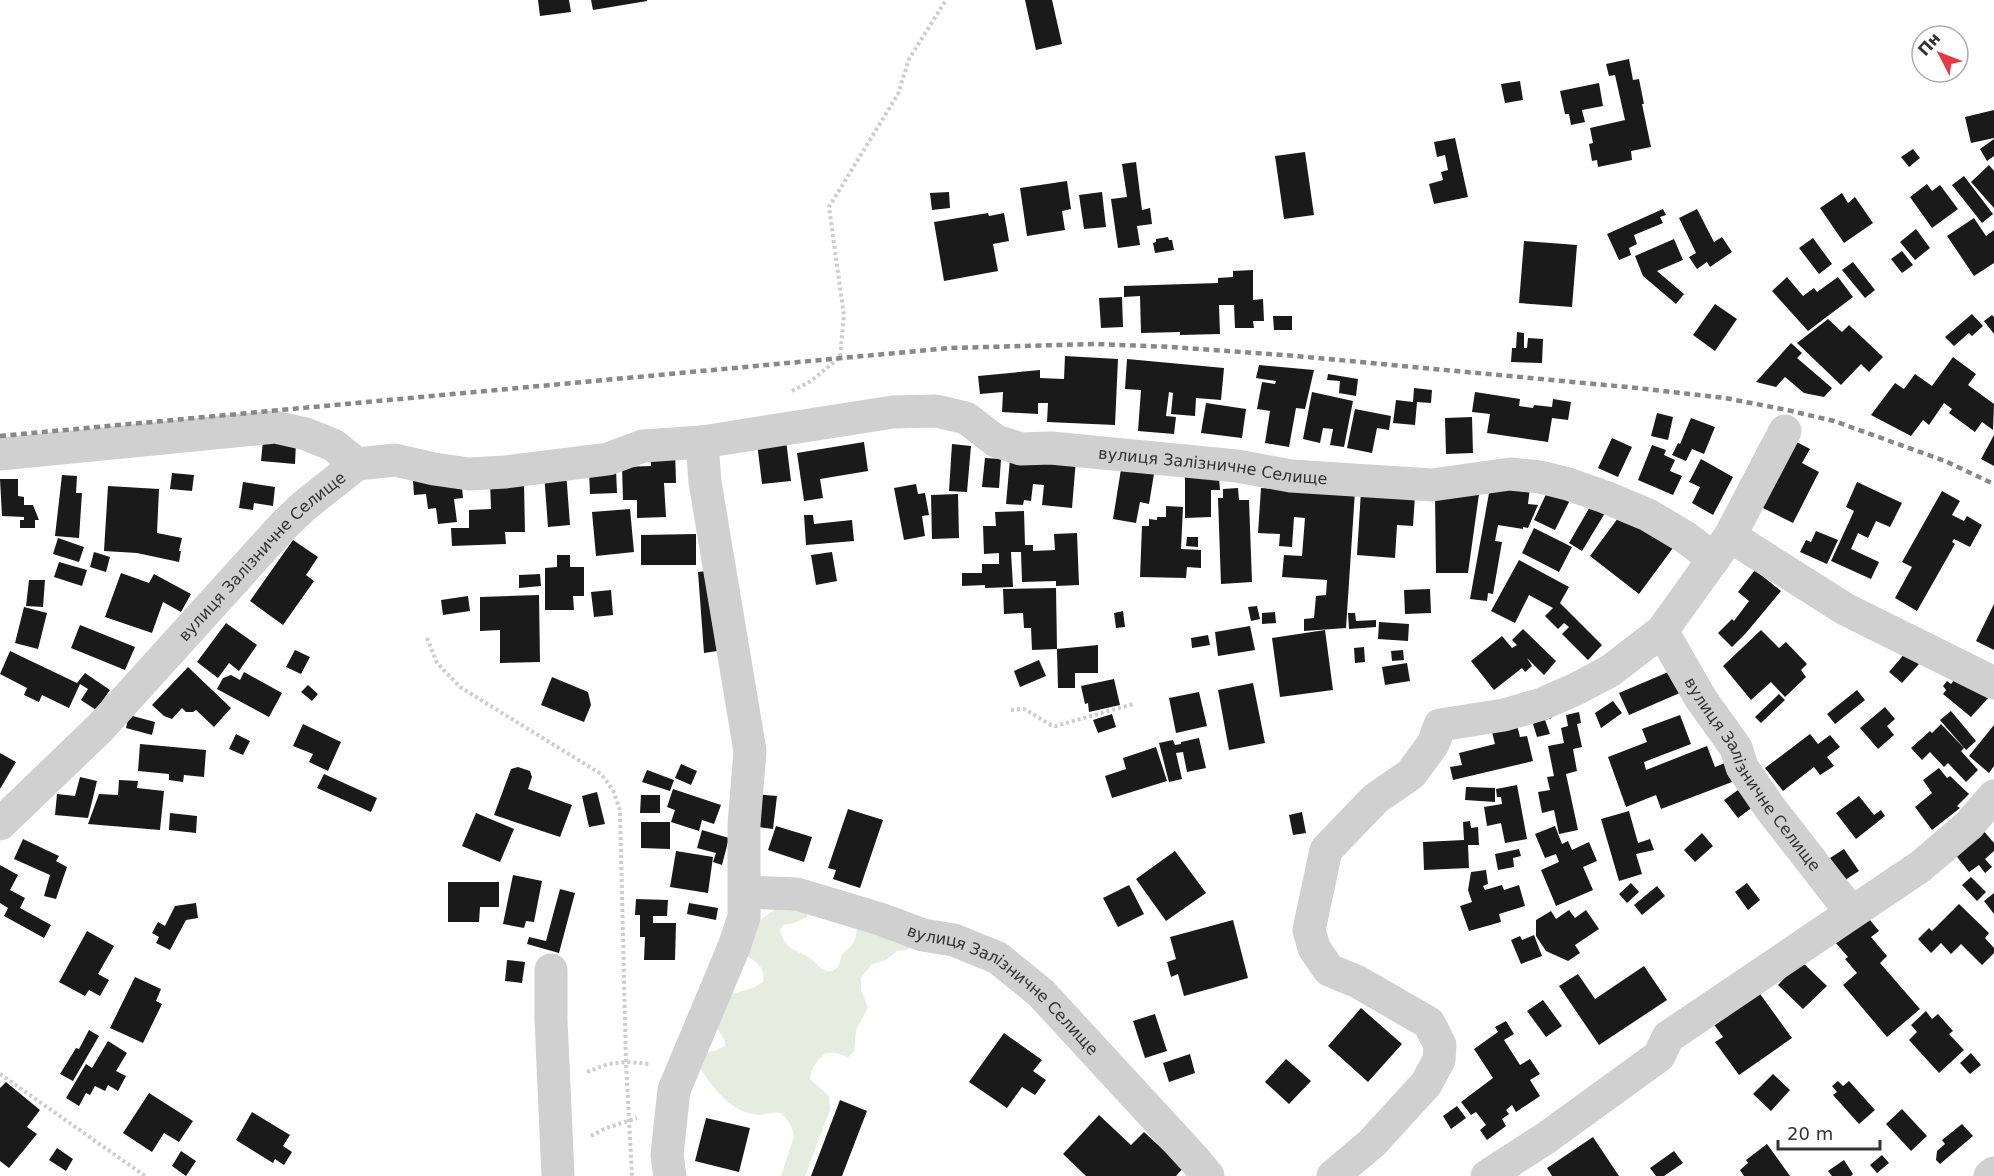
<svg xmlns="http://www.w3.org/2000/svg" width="1994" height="1176" font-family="'DejaVu Sans',sans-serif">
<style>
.green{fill:#e6ecdf}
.building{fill:#1a1a1a}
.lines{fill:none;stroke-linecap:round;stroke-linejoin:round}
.path{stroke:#cdcdcd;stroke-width:4;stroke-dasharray:3 3;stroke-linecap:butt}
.minor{stroke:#d0d0d0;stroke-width:33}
.rail{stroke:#888;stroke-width:4.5;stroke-dasharray:6 4.5;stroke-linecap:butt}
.labels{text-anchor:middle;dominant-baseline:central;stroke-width:6;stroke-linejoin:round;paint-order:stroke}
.street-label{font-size:16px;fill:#333;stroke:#fff}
</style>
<rect width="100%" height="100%" fill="#fff"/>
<path class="green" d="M778,907L808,912L807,917L794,923L783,925L780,931C786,951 795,949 810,958C816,962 820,971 828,971C840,971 839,963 842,955C844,951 849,949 852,945C856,940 856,933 857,927L913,946L907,950L897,951L886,960L872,964L861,978V990L868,1008L856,1030L854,1051L848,1057C842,1055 833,1051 827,1053C818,1057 810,1070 810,1079L829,1096L830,1110L805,1176H781L794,1136C793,1130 792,1127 789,1123C780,1107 774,1114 760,1115C752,1115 744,1112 737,1108C721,1099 709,1082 699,1066L705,1053L717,1050L725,1046V1041L717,1028L729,995L753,988L763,982C765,967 757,962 745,955L758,922Z"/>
<path class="building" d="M538,0H569L571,12L540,16Z
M591,0H647V1L593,10Z
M1025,0H1052L1062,44L1036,50Z
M1629,59L1633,80L1639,79L1644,104H1642L1651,147L1631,151L1632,160L1598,167L1597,160L1592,161L1589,144L1593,143L1590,128L1625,120L1615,75L1609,76L1606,64Z
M1520,81L1523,100L1505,103L1501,84Z
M1599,83L1603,106L1582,110L1585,122L1571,125L1569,114H1565L1560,91Z
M1994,110V138L1971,143L1965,117Z
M1455,138L1468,197L1434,204L1429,184L1443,180L1441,172L1448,170L1445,155L1437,157L1434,142Z
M1994,139V156L1987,161L1980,149Z
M1913,149L1920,158L1909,167L1901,157Z
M1305,152L1314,215L1284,219L1275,156Z
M1136,162L1142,210L1150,208L1152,224L1137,226L1140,245L1118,248L1111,199L1127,197L1122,164Z
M1989,165L1994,171V208L1971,182Z
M1964,176L1993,214L1982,223L1952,185Z
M1067,181L1071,209L1062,211L1065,230L1027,236L1020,188Z
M1927,184L1932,191L1940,185L1958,209L1932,228L1910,197Z
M949,192L950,208L932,210L930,193Z
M1102,192L1106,227L1084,229L1079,195Z
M1842,193L1848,203L1855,197L1873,223L1844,243L1820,208Z
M1663,209L1666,215L1660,217L1663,223L1634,235L1637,244L1629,248L1631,255L1619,260L1607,234Z
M1697,209L1714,242L1722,237L1732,252L1710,267L1707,262L1697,269L1689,257L1696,253L1679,218Z
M988,213L989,216L1004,213L1009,241L993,244L998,271L944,281L934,222Z
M1974,218L1986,236L1994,230V263L1974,276L1947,236Z
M1916,229L1930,248L1915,260L1900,242Z
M1168,237L1169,240H1172L1174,250L1155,253L1153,243L1156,242V239Z
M1813,238L1832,264L1819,274L1799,248Z
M1674,239L1683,260L1657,271L1684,294L1676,304L1643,276L1635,256Z
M1524,241L1577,245L1572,307L1519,303Z
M1902,251L1913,265L1902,273L1891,259Z
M1853,262L1875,290L1865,298L1842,270Z
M1253,270V300L1263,299L1264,321H1253L1254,328H1235L1234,305H1219L1220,334L1180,335V332L1141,333L1140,296L1124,297V286L1218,283V278L1233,277V271Z
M1787,277L1803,296L1814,288L1817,292L1838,277L1853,297L1808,331L1772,291Z
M1122,297L1123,327L1101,328L1099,298Z
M1715,304L1737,319L1715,351L1693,335Z
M1972,314L1983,326L1972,336L1969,333L1954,346L1945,337Z
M1992,315L1994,317V334L1984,321Z
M1273,316H1292V330H1274Z
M1828,319L1842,332L1849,325L1883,357L1869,372L1861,364L1841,385L1797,343Z
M1517,332L1524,333V348H1527L1528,338L1543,339L1542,363L1511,362L1512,348H1516Z
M1791,343L1802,353L1797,358L1832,388L1824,397L1804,393L1785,377L1776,387L1756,382Z
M1065,356L1118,359L1115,425L1047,422L1048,403H1038V414L1002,412L1003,392L980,394L978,376L1040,370V378L1064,379Z
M1953,357L1976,374L1968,385L1994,404L1993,430L1982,422L1975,432L1949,413L1952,409L1944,403L1929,425L1923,420L1911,436L1871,415L1895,383L1904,389L1915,374L1932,386Z
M1127,359L1224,368L1221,400L1196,398L1195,416L1171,414L1173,393L1169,392L1166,416L1176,417L1174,434L1138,431L1141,390L1125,389Z
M1259,365L1314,370L1305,409L1296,408L1289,447L1265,443L1270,411L1257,409L1262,382L1275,384L1276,381L1256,378Z
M1328,374L1358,379L1356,396L1339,393L1340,381L1327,380Z
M1414,388L1432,390L1431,403L1417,402L1415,425L1393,423L1396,400L1413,402Z
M1312,392L1353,401L1344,447L1330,445L1333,429L1323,428L1320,443L1303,439Z
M1475,392L1520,399L1519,406L1533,408L1534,405L1552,407L1553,399L1571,402L1568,420L1552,418L1548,442L1487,433L1490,414L1472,412Z
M1206,403L1246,409L1242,438L1201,433Z
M1355,409L1391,416L1389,430L1377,428L1372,453L1347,448Z
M1657,413L1673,417L1668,440L1651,436Z
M1472,417L1473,453L1446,454L1445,418Z
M1691,418L1715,427L1704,454L1692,449L1686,461L1672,455L1678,443L1680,444Z
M1994,435V466L1981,459Z
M1612,438L1632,447L1618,477L1598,468Z
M1789,438L1810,449L1802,463L1819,472L1793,523L1761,507Z
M263,440L296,442L295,464L261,461Z
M786,440L791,481L762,484L757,443Z
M864,442L868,471L820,479L823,498L804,501L797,453Z
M952,444L971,446L967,492L949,491Z
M1652,445L1666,450L1664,455L1675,460L1670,471L1682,476L1673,495L1638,480Z
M675,449L676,483H664L666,517L637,518V500H623L622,467L651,466L650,450Z
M985,458L1001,459L999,488L982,487Z
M1010,459H1076L1072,508L1042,505L1044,485L1033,484L1031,501L1024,500L1023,505L1006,504Z
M1701,459L1733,477L1713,515L1692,503L1700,487L1689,482Z
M1122,463L1155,468L1149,504L1140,502L1136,523L1113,519Z
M616,469L617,493L590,494L589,470Z
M566,471L570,525L548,527L544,473Z
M172,473L194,475L192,491L170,489Z
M1185,474L1219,478L1220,490H1211V517L1185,518Z
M62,475L77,476L76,493H82L79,538L55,536Z
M461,476L463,498L454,499L457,522L438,524L436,508L428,509L426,494L414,495L413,481Z
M0,479H18V496L24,497V505H33L39,520H35V528H20V520H24V517L2,516Z
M490,481L524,484L525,532H505L506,544L452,546L451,528H469V510L491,509Z
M243,482L275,487L273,506L254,503L253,510L239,508Z
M1491,482L1530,487L1528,504L1538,505L1528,528L1523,527V529L1498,525L1495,541L1502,542L1493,594L1488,593L1487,601L1470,599Z
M1857,482L1902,503L1890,527L1876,521L1868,538L1858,533L1851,549L1879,562L1871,579L1831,561L1854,511L1846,507Z
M916,484L918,494L925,493L929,515L922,516L925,536L904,540L894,488Z
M108,486L159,489L157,533L182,538L179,551H181L179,562L137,553L104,551Z
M1238,488L1239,500H1249L1252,582L1221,584L1218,498H1223V489Z
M1261,488L1306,491H1355L1346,628L1304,631V619L1314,618L1316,596L1326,595L1327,580L1282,577L1284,555L1302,556L1305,518L1294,517L1292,547L1279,546L1280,534L1258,533Z
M1548,490L1570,500L1555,530L1534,520Z
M1361,491L1415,495L1413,526L1397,525L1395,558L1357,555Z
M1942,491L1960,501L1952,515L1964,521L1967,516L1982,525L1970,547L1954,539L1952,542L1955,544L1917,611L1895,598L1912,567L1902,562Z
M958,494L959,538L932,539L931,495Z
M1479,494L1468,573H1436L1435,495Z
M1591,505L1605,513L1582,551L1569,543Z
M1166,506L1183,507L1181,549L1201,550V568L1187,567L1186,578L1140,577L1142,526H1149V519L1157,520V517H1166Z
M630,509L634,552L596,556L592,512Z
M1624,510L1673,548L1639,594L1590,556Z
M1024,511L1025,545H1033V551L1055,550L1054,534L1077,533L1079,585L1056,586V581L1022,582L1021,552H1011L1013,587L985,588V585L962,586V573H982V564H999V553L984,554L983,526H996L995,512Z
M804,515H813L814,524L852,520L854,541L806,545Z
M1534,528L1572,547L1559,572L1522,553Z
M1816,531L1838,540L1827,564L1800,552L1806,540L1811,542Z
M696,534V565H641V535Z
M1187,537H1198V547L1186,546Z
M58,538L84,547L79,562L53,554Z
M293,540L318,557L306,575L314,581L283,625L250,601Z
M94,552L110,557L106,572L90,567Z
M832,552L837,581L816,585L811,555Z
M557,555H570V567H584V596H573L574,610H545V568L557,567Z
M1519,560L1569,587L1560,603L1602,645L1588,660L1562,634L1569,627L1564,623L1558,629L1545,616L1553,608L1529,595L1515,623L1491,611Z
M59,562L87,570L82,586L54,577Z
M715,570L724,650L704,653L698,572Z
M1755,570L1781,591L1746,633L1732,647L1718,633L1732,619L1734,621L1749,601L1738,592Z
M121,573L149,583L154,574L191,594L181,612L163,602L152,633L105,617Z
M540,574L541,586L519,588V575Z
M29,580H45L43,607L26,606Z
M1056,588L1057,649L1032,650L1031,628H1024L1023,613L1004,614L1003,589Z
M1430,589L1431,613L1405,614L1404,590Z
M611,590L613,615L594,617L591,592Z
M539,595L540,662L500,663V630L480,631V597Z
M468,596L470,611L443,615L441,600Z
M1994,604V650L1976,641Z
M1257,606L1260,619L1251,621L1248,607Z
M24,607L47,613L38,649L15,643Z
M1123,611L1125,627L1116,628L1114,613Z
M1275,612L1276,623L1262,624V613Z
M1348,613H1355L1356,621L1376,620V627L1349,629Z
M1379,622L1409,624L1408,641L1378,639Z
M226,623L257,645L239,671L229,663L218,678L197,662Z
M80,625L135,647L125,670L71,648Z
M1250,626L1255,650L1218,656L1215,632Z
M1523,629L1556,661L1544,675L1527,658L1532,666L1525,672L1522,668L1494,690L1471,661L1502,636L1512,648L1517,645L1512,640Z
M1325,630L1333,690L1280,697L1272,638Z
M1761,630L1779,648L1786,642L1807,664L1801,670L1806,677L1785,697L1771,682L1751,700L1723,666Z
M1208,635L1210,645L1192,648L1191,638Z
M1098,645V673H1075V688H1058L1057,649Z
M1364,647L1365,662L1355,663L1354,648Z
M295,650L310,657L301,674L286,667Z
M1403,650L1404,660L1392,661L1391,651Z
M10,651L77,683L85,673L110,690L96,710L81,700L88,689L80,684L69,708L42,695L39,702L24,695L27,688L0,674Z
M1906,652L1919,664L1902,683L1889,672Z
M1039,660L1046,676L1020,687L1014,671Z
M1407,663L1410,681L1385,685L1382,667Z
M188,667L231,708L214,727L196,710L193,712H186L182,708L172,719L164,716L152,705Z
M1673,670L1682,692L1629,715L1619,693Z
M244,672L282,693L269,717L217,689L223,678L231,675L240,680Z
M1960,673L1989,697L1971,717L1943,694L1946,690L1943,686L1947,681L1951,684Z
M552,677L588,692L591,705L584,722L541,705Z
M1114,679L1120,705L1089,712L1088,703L1085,704L1081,686Z
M1253,683L1265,743L1229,750L1218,690Z
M308,685L318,694L312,701L301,692Z
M1857,690L1865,700L1835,724L1827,714Z
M1199,692L1207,726L1176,733L1169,698Z
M1779,694L1785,700L1761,723L1755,717Z
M1613,701L1622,713L1601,728L1595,713Z
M1549,707L1552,718L1545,720L1550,734L1537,737L1533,724Z
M1885,707L1895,719L1887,726L1894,735L1878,749L1860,728Z
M1951,711L1976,741L1966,750L1940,720Z
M1579,712L1581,723L1577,724L1582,747L1573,749L1577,771L1566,774L1578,830L1559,834L1554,810L1542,813L1538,792L1550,790L1547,777L1554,776L1548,746L1564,743L1561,728L1568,726L1566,715Z
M1112,714L1116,727L1098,733L1093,720Z
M129,715L155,722L152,735L126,728Z
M1680,715L1691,744L1644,762L1646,770L1707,746L1715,767L1725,763L1732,782L1661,809L1656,795L1626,807L1608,757L1647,742L1642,729Z
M303,724L341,742L328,771L309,762L313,754L293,746Z
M1941,724L1964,748L1961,751L1978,770L1966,782L1948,763L1944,767L1930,752L1922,760L1911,748L1930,731L1932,733Z
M1517,725L1520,737L1527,736L1533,761L1453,780L1450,767L1462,765L1459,753L1495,744L1492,732Z
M1994,725V766L1989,773L1969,756Z
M236,734L250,741L243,755L229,749Z
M1810,734L1818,744L1830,735L1840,747L1827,757L1834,766L1820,775L1814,767L1783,791L1765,768Z
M1199,738L1206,768L1187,772L1183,752L1176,753L1182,779L1169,782L1159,743L1173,740L1175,745L1181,744V742Z
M140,744L206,750L204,777L184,775L183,782L169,780V774L138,771Z
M1156,747L1167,781L1112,798L1105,776L1126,769L1123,758Z
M0,753L16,762L0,789Z
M681,764L697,771L691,785L675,778Z
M518,767L530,771L532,777L528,789L572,805L560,837L494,815L511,769Z
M1939,768L1947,778L1950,776L1969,794L1957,806L1960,808L1932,830L1915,807L1932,793L1923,780Z
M647,770L674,780L670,791L642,782Z
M324,774L377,798L371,812L317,788Z
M80,777L97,781L88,818L55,815L57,794L75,796Z
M119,780L138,781L137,788L164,791L160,830L88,824L99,794L118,795Z
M1517,785L1527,839L1505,843L1501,823L1487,826L1484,807L1502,804L1501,797H1497L1496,789Z
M1745,785L1758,803L1738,818L1724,800Z
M1466,787L1495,788V802L1465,800Z
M673,789L721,805L714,824L702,820L699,831L671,822L675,810L667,807Z
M597,792L605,824L589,827L582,796Z
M755,794L777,796L773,829L751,826Z
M641,795H660V813H640Z
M1859,796L1874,815L1881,810L1885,816L1856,839L1836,813Z
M848,809L883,820L860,888L833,879L836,870L828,868Z
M1629,811L1638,843L1650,839L1654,850L1636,854L1642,874L1619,881L1601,819Z
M1302,812L1306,833L1293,835L1289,815Z
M170,813L197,816L196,833L169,830Z
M476,813L514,829L500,862L462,846Z
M1470,821L1471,828L1478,827L1479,845H1468L1469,868L1424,870L1423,842L1464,840L1463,822Z
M641,822H670V849L641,848Z
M776,826L812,837L804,862L768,850Z
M1555,826L1562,844L1568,841L1572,850L1589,842L1597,861L1583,867L1593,890L1556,906L1541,870L1559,862L1556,854L1545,858L1535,834Z
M1982,829L1994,843V851L1985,859L1992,867L1985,873L1979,865L1969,872L1954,853Z
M702,830L729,838L722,865L713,862L716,853L697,848Z
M1702,833L1713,846L1695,862L1684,850Z
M23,839L59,856L56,861L67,867L56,899L44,896L50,875L14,859Z
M1519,849L1521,856L1513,858L1514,867L1498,870L1495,854Z
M1844,849L1859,871L1845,880L1830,858Z
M676,851L713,857L708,893L670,887Z
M1175,851L1206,893L1166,921L1136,879Z
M0,865L18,875L10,890L25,898L20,908L51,925L44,938L4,916L8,908L0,903Z
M1486,870L1488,884L1483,886L1485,890L1502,885L1504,890L1519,885L1525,906L1499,914L1501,922L1469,931L1460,906L1472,902L1468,890L1471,872Z
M513,875L542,881L534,922L526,921L524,928L503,924Z
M1971,877L1986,892L1977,901L1962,885Z
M448,882H499V907H480L479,922H448Z
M1631,883L1639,892L1627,903L1619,894Z
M1747,883L1760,900L1748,910L1735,892Z
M1129,885L1144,914L1118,927L1103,898Z
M1657,886L1665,896L1642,915L1634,905Z
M560,889L575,893L559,953L527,944L529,937L546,941Z
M1994,893V914L1984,901Z
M636,899L668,900L667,916H653V923H676L675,960H644L645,937H640V915H635Z
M196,903L198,918L186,920L170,950L156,943L159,937L152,933L158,922L165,926L175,906Z
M689,903L718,908L716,920L687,914Z
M1959,904L1989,933L1985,938L1994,948V953L1982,965L1961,944L1951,954L1941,943L1931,953L1918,939L1929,928L1932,931Z
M1569,910L1575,918L1586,910L1599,929L1575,945L1580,953L1568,961L1546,951L1536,936V920L1551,911L1556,919Z
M1865,914L1879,931L1871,937L1887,956L1880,963L1920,1009L1887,1037L1843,985L1857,973L1845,959L1848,957L1834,941Z
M1233,920L1248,978L1184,996L1178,974L1171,977L1167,962L1176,959L1170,937Z
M87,931L114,946L98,974L109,980L100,996L89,990L85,996L59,982Z
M1534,935L1542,956L1521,964L1511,940L1520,936L1522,940Z
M507,960L525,962L522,983L505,981Z
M1801,961L1827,986L1803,1009L1778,985Z
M1644,966L1667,1000L1599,1045L1559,986L1578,974L1595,999Z
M135,977L161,989L156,1001L162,1004L143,1043L110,1028Z
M1755,987L1792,1038L1739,1075L1715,1042L1723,1037L1710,1019Z
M1543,1000L1562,1026L1546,1037L1527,1011Z
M1361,1008L1402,1044L1368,1082L1328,1046Z
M1926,1011L1932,1019L1938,1014L1953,1031L1949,1034L1964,1050L1939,1073L1909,1040L1917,1032L1911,1025Z
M1155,1014L1167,1051L1145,1058L1133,1021Z
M1506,1021L1514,1034L1504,1040L1520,1065L1530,1059L1540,1074L1530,1080L1540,1096L1516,1112L1512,1105L1506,1110L1509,1114L1502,1119L1506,1126L1487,1140L1480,1130L1486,1125L1476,1112L1471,1115L1461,1102L1493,1078L1474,1049L1498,1032L1495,1027Z
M89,1030L99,1036L73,1081L60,1074L76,1048L79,1049Z
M1004,1033L1042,1060L1033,1071L1046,1080L1035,1095L1022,1087L1007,1108L969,1082Z
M108,1041L127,1053L116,1071L126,1076L118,1091L108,1085L105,1091L95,1086L90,1095L86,1093L79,1106L66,1098L86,1064L92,1068Z
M1971,1053L1981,1065L1970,1074L1960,1063Z
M1190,1054L1195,1073L1169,1082L1163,1063Z
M1286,1059L1311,1081L1289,1104L1265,1082Z
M1773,1074L1790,1090L1771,1111L1753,1094Z
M1838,1081L1843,1086L1849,1081L1875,1110L1859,1124L1833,1095L1837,1092L1832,1086Z
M6,1082L40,1110L27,1127L37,1134L9,1168L0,1161V1088Z
M149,1093L193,1121L179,1142L164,1133L152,1152L123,1133Z
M840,1100L867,1111L842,1176H811Z
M1457,1106L1466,1118L1451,1129L1443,1116Z
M1902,1109L1927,1136L1911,1151L1886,1124Z
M252,1112L290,1135L283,1146L292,1152L284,1165L275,1159L273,1163L236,1140Z
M1099,1115L1131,1145L1144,1132L1183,1168L1176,1176H1086L1063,1154Z
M706,1118L750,1128L739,1172L695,1161Z
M1962,1124L1973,1136L1940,1164L1936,1160L1937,1151L1945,1144L1942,1140Z
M1593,1137L1619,1176H1552L1547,1168Z
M1767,1144L1790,1176H1744L1740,1170L1748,1163L1746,1160Z
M57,1148L73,1159L66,1171L49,1160Z
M181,1151L196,1161L186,1176L172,1166Z
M1674,1151L1683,1163L1664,1176H1656L1650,1168Z
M1882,1155L1889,1163L1877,1173L1870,1165Z
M1844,1160L1853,1174L1851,1176H1832L1828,1171Z"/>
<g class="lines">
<path class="path" d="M792,391L811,381L840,357L844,316L829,207L898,94L909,59L946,0
M427,638L437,663L460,687L601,774L613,790L620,810L626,1062L632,1176
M1011,710L1024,709L1051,725L1056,726L1133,704
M587,1072L608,1064L626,1062L650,1064
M0,1074L145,1176
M591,1136L604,1129L637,1118"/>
<g class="minor">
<path d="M0,454L275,427L306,434L333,445L357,464"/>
<path d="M1730,536L1845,609L1994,683"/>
<path id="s1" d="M1662,631L1701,699L1736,748L1742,767L1770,808L1851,912"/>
<path id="s2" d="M0,824L100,728L283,526L304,506L357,464L395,460L434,469L469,474L506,472L608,459L643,446L702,442L893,412L936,411L966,418L996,441L1021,449L1051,448L1237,466L1291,476L1432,485L1510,474L1540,477L1568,484L1605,497L1648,515L1685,537L1714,559"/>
<path id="s3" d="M745,892L797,894L880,919L923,935L954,940L998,958L1041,993L1194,1159L1208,1176"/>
<path d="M551,970V1020L558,1176"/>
<path d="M670,1176L667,1155L674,1090L734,947L744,917V825L750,751L705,482L702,442"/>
<path d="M1333,1176L1372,1143L1426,1084L1439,1060L1440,1045L1429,1023L1358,982L1329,970L1314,948L1309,930L1326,850L1375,799L1411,774L1433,744L1440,725L1504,715L1542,704L1576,689L1610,671L1662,631L1730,536L1785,431"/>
<path d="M1487,1176L1546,1138L1659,1056L1668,1037L1921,866L1969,825L1994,796"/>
<path d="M1990,1176L1994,1173"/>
</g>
<path class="rail" d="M0,436L950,348L1095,344L1171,347L1296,356L1637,388L1725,398L1787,410L1834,421L1945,461L1994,484"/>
</g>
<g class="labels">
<g class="street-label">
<text stroke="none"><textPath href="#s2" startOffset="1382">вулиця Залізничне Селище</textPath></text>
<text stroke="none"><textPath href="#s2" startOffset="375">вулиця Залізничне Селище</textPath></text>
<text stroke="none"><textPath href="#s1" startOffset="170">вулиця Залізничне Селище</textPath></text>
<text stroke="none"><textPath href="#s3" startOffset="284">вулиця Залізничне Селище</textPath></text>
</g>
</g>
<g transform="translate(1940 54) rotate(312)"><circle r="28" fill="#ffffff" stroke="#adadad" stroke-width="1.5"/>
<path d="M0-4.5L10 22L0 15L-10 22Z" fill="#e63946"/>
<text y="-9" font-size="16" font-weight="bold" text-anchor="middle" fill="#333333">Пн</text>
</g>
<path d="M1778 1140v9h102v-9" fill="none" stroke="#333333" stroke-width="3"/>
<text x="1787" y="1140" font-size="18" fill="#333333" stroke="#ffffff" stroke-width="4.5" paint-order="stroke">20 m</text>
</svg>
